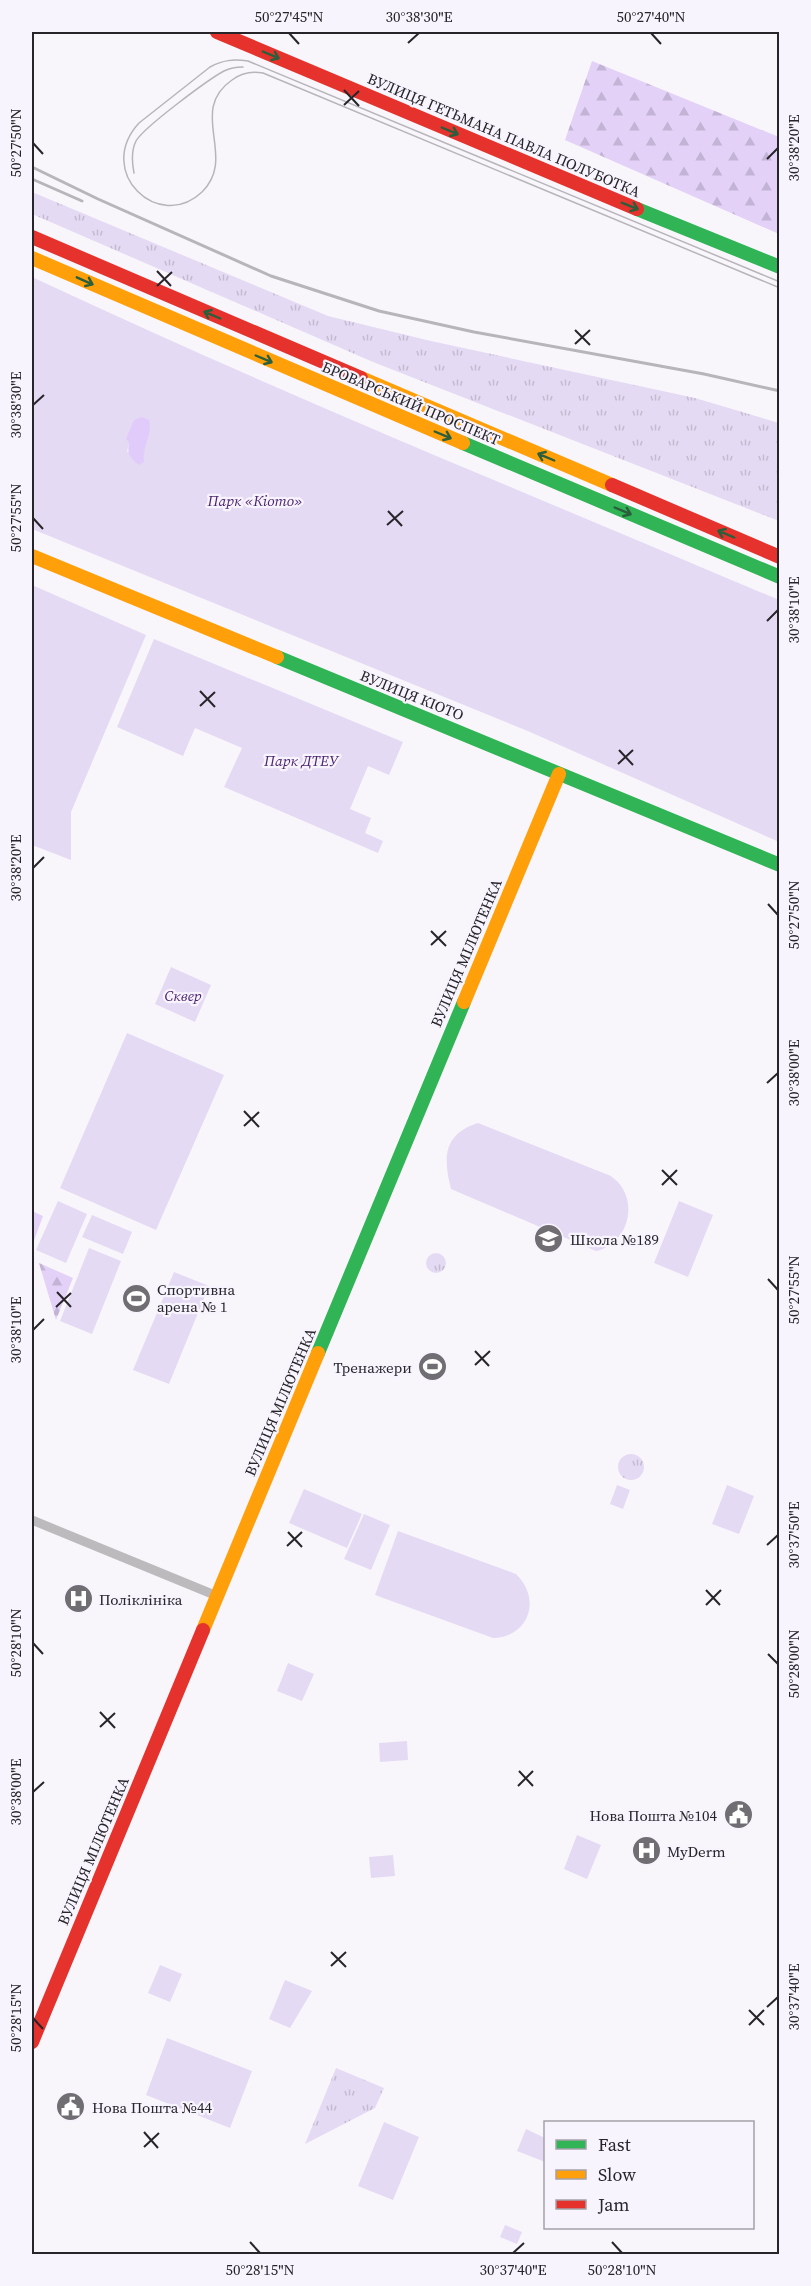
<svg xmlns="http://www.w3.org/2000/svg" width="811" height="2286" font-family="'Source Serif 4',serif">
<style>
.grass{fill:url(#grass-tufts)}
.forest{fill:url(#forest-firs)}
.park{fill:#e5daf3;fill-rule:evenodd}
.water{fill:#e1cbfa}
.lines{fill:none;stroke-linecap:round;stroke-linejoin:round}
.street{stroke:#bcbabd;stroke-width:9}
.fast{stroke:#30b455;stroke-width:14}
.slow{stroke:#ff9f0a;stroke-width:14}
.jam{stroke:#e5322d;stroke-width:14}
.tram{stroke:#b7b5b9;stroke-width:1.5}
.rail{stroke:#b7b5b9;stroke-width:3}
.oneway{stroke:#2b5e3b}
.ticks{fill:none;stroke:#27252a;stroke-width:2}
.labels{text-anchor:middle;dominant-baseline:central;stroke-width:4.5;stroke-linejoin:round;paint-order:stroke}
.street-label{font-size:15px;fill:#27252a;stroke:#f8f4fd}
.park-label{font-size:15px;font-style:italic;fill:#4c2470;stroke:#f8f4fd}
.poi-label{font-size:15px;fill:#27252a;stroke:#f8f4fd;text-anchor:start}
.neatline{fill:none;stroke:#27252a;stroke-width:2}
.ticks-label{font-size:15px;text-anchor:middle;fill:#27252a}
</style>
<defs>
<pattern id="grass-tufts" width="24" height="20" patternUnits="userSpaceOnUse" patternTransform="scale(1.5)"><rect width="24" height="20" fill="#e5daf3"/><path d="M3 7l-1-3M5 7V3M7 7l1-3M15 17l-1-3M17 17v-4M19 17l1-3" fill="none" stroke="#c4bbd0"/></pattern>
<pattern id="forest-firs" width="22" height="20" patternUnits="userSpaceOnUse" patternTransform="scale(1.5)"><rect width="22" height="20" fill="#e3d1f8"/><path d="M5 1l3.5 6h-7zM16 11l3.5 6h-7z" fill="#c3b3d5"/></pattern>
</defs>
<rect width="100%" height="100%" fill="#f8f6fb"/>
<path class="grass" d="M32,192L328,316L431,341L695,398L779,423V521L373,362L32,214Z
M426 1263a10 10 0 1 1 20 0a10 10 0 1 1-20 0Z
M618 1467a13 13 0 1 1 26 0a13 13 0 1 1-26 0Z
M336,2068L384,2088L375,2108L305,2144Z"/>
<path class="forest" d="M592,61L779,137V234L565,140Z
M32,1211L43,1216L32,1246Z
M39,1263L73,1278L56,1320Z"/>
<path class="park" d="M32,277C277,392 529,494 779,600V842L530,732L32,529ZM134,420H149L143,452H127Z
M32,585L146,635L71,812V860L32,845Z
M154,639L403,742L389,775L368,766L350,809L371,818L365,833L383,841L378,853L224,787L242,748L195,728L183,756L117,727Z
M171,967L211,985L195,1022L155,1004Z
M127,1033L224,1075L156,1230L60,1188Z
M478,1123L611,1176C614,1179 619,1182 621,1186C638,1210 624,1245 596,1251L451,1189C443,1158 443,1134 478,1123Z
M58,1201L87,1214L66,1263L36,1250Z
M679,1201L713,1215L688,1277L654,1263Z
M92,1215L132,1232L123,1254L82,1237Z
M89,1248L121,1261L92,1334L60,1321Z
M174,1272L209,1286L169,1384L133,1370Z
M429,1357L442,1362L437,1377L423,1372Z
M617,1485L630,1490L623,1509L610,1504Z
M727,1485L754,1496L739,1534L712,1524Z
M304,1489L362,1514L347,1548L289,1523Z
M364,1514L390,1525L371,1570L344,1559Z
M398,1531L516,1574C542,1599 529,1637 493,1638L375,1595Z
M288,1663L314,1674L302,1701L277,1691Z
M407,1741L408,1760L380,1762L379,1743Z
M577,1835L601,1845L587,1879L564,1869Z
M393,1855L395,1876L371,1878L369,1857Z
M160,1965L182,1974L170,2002L148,1993Z
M285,1980L312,1991L290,2028L269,2019Z
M167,2038L252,2071L230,2128L146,2095Z
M384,2122L419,2137L393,2200L358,2186Z
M526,2129L545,2138V2162L517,2151Z
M505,2225L522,2232L517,2244L500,2237Z"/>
<path class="water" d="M142,417L149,420C153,433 142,447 144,462L139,465C129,458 127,453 129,442L126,439L134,420Z"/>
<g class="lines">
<path class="street" d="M32,1520L217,1596"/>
<path class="fast" d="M637,209L780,267
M463,443L780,577
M277,657L780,865
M318,1353L464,1002"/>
<path class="slow" d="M32,258L463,443
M361,378L612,485
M32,556L277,657
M464,1002L559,774
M203,1630L318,1353"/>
<path class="jam" d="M217,32L637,209
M32,237L361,378
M612,485L780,557
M32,2042L203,1630"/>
<path class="tram" d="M134,173C132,163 131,151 136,141C144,127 209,79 224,71C230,68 236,67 243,67
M780,282L248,61C233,59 223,60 210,67L139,123C94,172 159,233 202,192C238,157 187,111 232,80C241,73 252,71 263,73L780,288"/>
<path class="rail" d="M32,167L98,199L271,276L379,311L474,332L704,374L780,391
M32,179L82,201"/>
</g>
<defs><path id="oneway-shaft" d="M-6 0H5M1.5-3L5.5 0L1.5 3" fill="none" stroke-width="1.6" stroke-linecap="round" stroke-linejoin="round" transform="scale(1.5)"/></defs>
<g class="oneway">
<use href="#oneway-shaft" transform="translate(271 55) rotate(23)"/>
<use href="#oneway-shaft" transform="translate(450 131) rotate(23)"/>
<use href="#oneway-shaft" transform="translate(630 206) rotate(22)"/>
<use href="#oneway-shaft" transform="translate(85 281) rotate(24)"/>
<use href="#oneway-shaft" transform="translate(212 315) rotate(-157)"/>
<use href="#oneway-shaft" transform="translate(264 359) rotate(23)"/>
<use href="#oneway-shaft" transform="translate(443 435) rotate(23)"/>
<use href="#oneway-shaft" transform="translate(546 457) rotate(-157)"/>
<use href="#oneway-shaft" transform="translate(623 511) rotate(23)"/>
<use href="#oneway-shaft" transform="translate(726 534) rotate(-157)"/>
</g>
<path class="ticks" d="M289,33L299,44M651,33L661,44M408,43L419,33M344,90L359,106M344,105L359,91M33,143L43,154M767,159L778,148M157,271L171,286M157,286L172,272M575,330L590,345M575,344L590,330M33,405L44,395M388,511L402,526M33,518L43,529M387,525L403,511M767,621L778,610M200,691L215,707M200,706L215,692M619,750L633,765M618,764L633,750M33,868L44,857M768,904L778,915M431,931L446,946M431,945L446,931M767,1083L778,1073M244,1111L259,1127M244,1126L259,1112M662,1170L677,1185M662,1185L677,1170M768,1279L778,1290M57,1292L71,1307M56,1307L71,1293M33,1330L44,1319M475,1351L489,1366M475,1365L490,1351M288,1532L302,1547M767,1545L778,1535M287,1546L302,1532M706,1590L720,1605M706,1605L721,1590M33,1643L43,1654M768,1654L778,1664M100,1712L115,1728M100,1727L115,1713M519,1771L533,1786M518,1786L533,1771M33,1792L44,1782M331,1952L346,1967M331,1966L346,1952M767,2007L778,1997M749,2010L764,2025M33,2018L43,2029M749,2025L764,2010M144,2132L158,2148M144,2147L159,2133M250,2242L260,2253M612,2242L622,2253M513,2253L524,2243"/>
<defs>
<symbol id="school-disc" viewBox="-11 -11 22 22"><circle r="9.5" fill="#706e73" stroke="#f8f4fd"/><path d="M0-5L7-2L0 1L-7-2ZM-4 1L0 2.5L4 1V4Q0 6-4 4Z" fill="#fff"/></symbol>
<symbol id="stadium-disc" viewBox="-11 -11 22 22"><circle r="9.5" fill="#706e73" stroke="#f8f4fd"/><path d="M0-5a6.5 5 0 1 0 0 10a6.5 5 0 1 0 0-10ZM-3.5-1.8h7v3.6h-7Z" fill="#fff"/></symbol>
<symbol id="hospital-disc" viewBox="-11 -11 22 22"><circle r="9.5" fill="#706e73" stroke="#f8f4fd"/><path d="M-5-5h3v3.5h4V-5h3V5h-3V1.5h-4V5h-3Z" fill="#fff"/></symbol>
<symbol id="civic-disc" viewBox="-11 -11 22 22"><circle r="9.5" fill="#706e73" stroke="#f8f4fd"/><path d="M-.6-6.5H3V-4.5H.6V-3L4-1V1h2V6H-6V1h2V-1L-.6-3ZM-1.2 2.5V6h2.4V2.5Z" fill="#fff"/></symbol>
</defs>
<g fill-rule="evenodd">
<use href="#school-disc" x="532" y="1222" width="33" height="33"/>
<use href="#stadium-disc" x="120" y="1282" width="33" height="33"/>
<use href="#stadium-disc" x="416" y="1350" width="33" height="33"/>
<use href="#hospital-disc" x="62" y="1582" width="33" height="33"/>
<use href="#civic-disc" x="722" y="1798" width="33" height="33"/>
<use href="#hospital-disc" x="630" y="1834" width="33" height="33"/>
<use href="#civic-disc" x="54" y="2090" width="33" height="33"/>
</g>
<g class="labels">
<g class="street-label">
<text transform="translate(504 135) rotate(23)">ВУЛИЦЯ ГЕТЬМАНА ПАВЛА ПОЛУБОТКА</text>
<text transform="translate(411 403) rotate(23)">БРОВАРСЬКИЙ ПРОСПЕКТ</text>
<text transform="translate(412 695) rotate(22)">ВУЛИЦЯ КІОТО</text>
<text transform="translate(466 953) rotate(-67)">ВУЛИЦЯ МІЛЮТЕНКА</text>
<text transform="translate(280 1402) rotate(-67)">ВУЛИЦЯ МІЛЮТЕНКА</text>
<text transform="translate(93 1851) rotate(-67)">ВУЛИЦЯ МІЛЮТЕНКА</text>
</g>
<g class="park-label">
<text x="255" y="500">Парк «Кіото»</text>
<text x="301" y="760">Парк ДТЕУ</text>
<text x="183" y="995">Сквер</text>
</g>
<g class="poi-label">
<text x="570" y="1239">Школа №189</text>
<text x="157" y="1289">Спортивна<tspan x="157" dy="17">арена № 1</tspan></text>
<text x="412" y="1367" text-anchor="end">Тренажери</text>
<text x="99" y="1599">Поліклініка</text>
<text x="717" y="1815" text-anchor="end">Нова Пошта №104</text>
<text x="667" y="1851">MyDerm</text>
<text x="92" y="2107">Нова Пошта №44</text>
</g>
</g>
<rect width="811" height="2286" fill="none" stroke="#f8f4fd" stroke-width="66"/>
<rect x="544" y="2121" width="210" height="108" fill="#f8f4fd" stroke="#a4a1a9" stroke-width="1.5"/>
<rect x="556" y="2140" width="30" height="9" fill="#30b455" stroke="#a4a1a9" stroke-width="1.5"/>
<text x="598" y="2151" font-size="18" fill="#27252a">Fast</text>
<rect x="556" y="2170" width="30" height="9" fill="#ff9f0a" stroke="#a4a1a9" stroke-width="1.5"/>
<text x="598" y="2181" font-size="18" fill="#27252a">Slow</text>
<rect x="556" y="2200" width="30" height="9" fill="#e5322d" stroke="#a4a1a9" stroke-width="1.5"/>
<text x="598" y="2211" font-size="18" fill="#27252a">Jam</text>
<rect x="33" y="33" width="745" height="2220" class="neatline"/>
<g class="ticks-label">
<text x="289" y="22">50°27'45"N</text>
<text x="419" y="22">30°38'30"E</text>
<text x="651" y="22">50°27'40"N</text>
<text transform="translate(16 143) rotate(-90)" y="5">50°27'50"N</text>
<text transform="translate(794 148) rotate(-90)" y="5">30°38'20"E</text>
<text transform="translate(16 405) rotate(-90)" y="5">30°38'30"E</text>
<text transform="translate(16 518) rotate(-90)" y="5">50°27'55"N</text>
<text transform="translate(794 610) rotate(-90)" y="5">30°38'10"E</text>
<text transform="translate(16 868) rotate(-90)" y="5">30°38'20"E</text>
<text transform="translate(794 915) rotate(-90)" y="5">50°27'50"N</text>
<text transform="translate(794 1073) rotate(-90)" y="5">30°38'00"E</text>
<text transform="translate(794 1290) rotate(-90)" y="5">50°27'55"N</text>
<text transform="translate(16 1330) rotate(-90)" y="5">30°38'10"E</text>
<text transform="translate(794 1535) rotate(-90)" y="5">30°37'50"E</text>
<text transform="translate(16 1643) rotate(-90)" y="5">50°28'10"N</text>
<text transform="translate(794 1664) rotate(-90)" y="5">50°28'00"N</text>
<text transform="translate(16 1792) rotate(-90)" y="5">30°38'00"E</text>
<text transform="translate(794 1997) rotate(-90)" y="5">30°37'40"E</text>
<text transform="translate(16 2018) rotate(-90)" y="5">50°28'15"N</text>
<text x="260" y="2275">50°28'15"N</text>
<text x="513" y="2275">30°37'40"E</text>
<text x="622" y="2275">50°28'10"N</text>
</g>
</svg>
